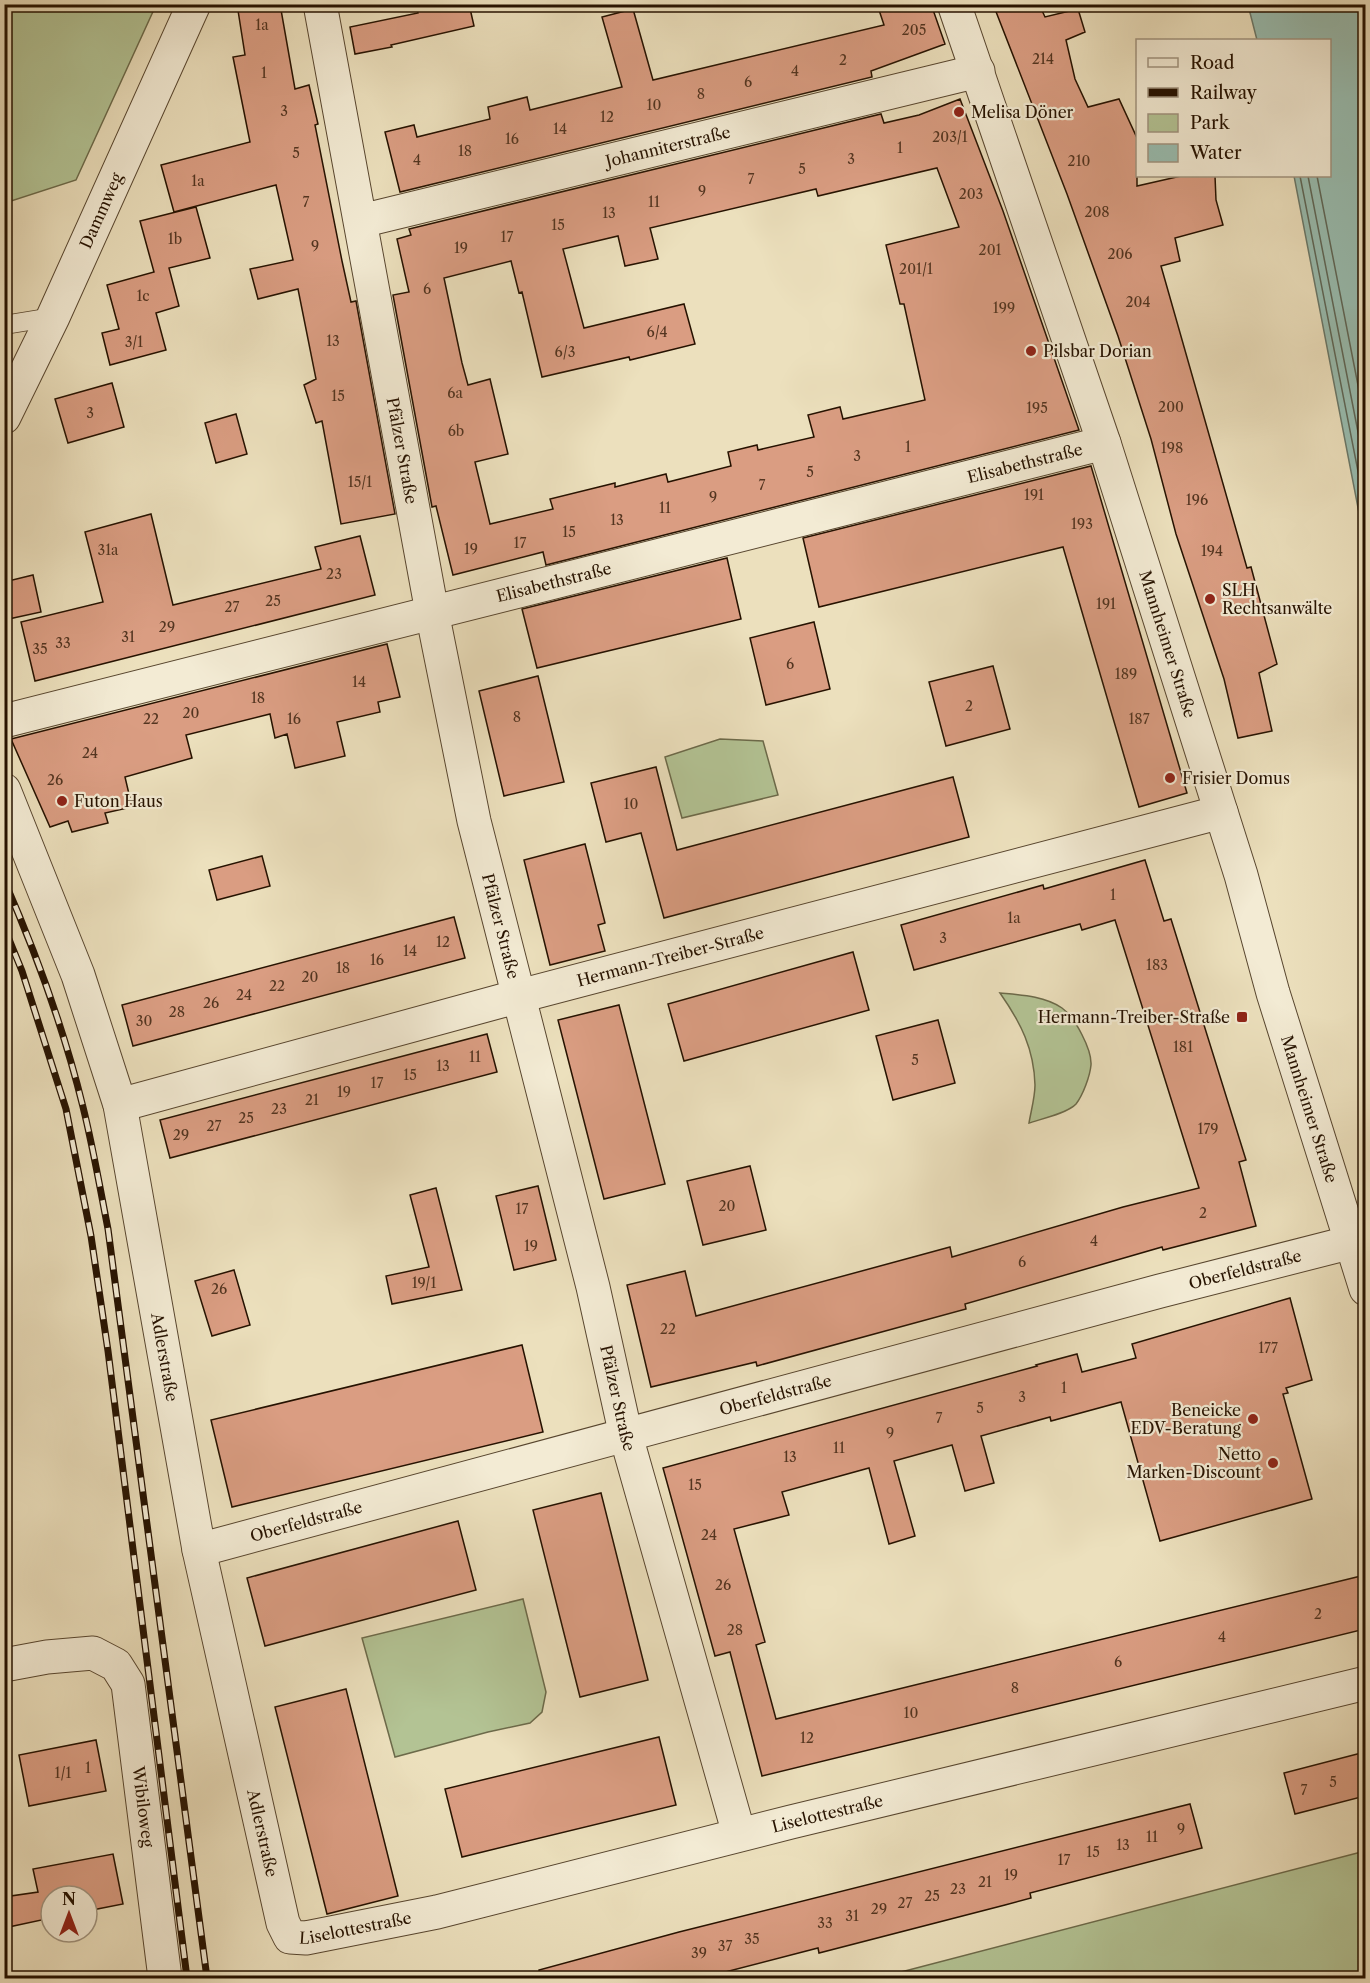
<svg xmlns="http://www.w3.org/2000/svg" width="1370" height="1983" font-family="'Libre Caslon Text',serif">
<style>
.green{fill:#b3c394;stroke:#6c6a4a;stroke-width:1.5}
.water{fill:#99bdb0;stroke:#6b796a;stroke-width:1.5}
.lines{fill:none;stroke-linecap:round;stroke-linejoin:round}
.shore{stroke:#606858;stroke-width:1.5}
.building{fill:#da9d82;stroke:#261200;stroke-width:1.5;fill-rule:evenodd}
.service-casing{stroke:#58462f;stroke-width:20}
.minor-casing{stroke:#58462f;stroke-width:35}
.tertiary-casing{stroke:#58462f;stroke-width:35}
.service{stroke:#f3ebd4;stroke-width:18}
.minor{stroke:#f3ebd4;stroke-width:33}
.tertiary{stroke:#f3ebd4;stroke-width:33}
.rail-casing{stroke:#261200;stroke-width:7}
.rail{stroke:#f3ebd4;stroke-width:4.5;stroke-dasharray:14;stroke-linecap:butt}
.poi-dot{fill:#8f2418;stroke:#f3ebd4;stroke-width:2}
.labels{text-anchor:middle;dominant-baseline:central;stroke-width:4.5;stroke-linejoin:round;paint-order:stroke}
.number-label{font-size:14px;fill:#533520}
.poi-label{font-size:16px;fill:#261200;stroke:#f3ebd4;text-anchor:start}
.street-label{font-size:16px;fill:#261200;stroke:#f3ebd4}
</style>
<rect width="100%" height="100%" fill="#ece0bd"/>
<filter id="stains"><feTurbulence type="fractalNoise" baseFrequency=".00333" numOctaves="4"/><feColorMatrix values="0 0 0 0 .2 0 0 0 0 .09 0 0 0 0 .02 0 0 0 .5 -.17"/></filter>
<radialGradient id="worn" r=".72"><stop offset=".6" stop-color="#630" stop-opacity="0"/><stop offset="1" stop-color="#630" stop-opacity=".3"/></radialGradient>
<path class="green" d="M5,4L156,5L76,180L5,203Z
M720,739L763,741L778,795L682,818L665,757Z
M1000,993C1021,995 1044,996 1062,1008C1075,1017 1092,1050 1091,1065C1090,1076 1083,1095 1076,1104C1068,1113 1041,1119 1029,1123C1031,1111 1035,1097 1035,1085C1034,1049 1021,1023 1000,993Z
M523,1599L546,1692L542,1712L530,1723L488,1732L395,1757L362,1638Z
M1365,1851V1978H878Z"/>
<path class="water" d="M1248,5H1365V544L1294,176H1330V40H1257Z"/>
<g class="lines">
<path class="shore" d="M1300,176L1366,512
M1308,176L1366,473
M1317,176L1366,426"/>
</g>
<path class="building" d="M237,4H280L295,89L309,85L318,124L315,125L342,261L351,302L356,301L395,514L341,524L322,421L316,423L304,385L316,379L298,289L258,299L250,269L293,260L276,185L174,212L161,165L250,142L233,57L245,55Z
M416,4H469L474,26L391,45L392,47L355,54L350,27L418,13Z
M877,4H931L945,44L871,71L872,77L400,192L385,132L414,125L417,137L490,119L488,107L527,97L530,110L622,87L602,17L633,9L653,80L884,25Z
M993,4H1039L1045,17L1078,9L1085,32L1066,40L1075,79L1088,107L1119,99L1137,138V186L1181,176H1215L1216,200L1223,225L1175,238L1180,261L1161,266L1247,568L1251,567L1277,664L1259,673L1272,731L1238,738L1224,679L1176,534L1151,439L1118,336L1067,194Z
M960,99L1003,211L1079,430L546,565L543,552L453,575L436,506L432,507L393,295L409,292L397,239L411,235L409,229L881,114L884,123L919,115ZM937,168L959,227L886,245L900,304H904L925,400L843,419L840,407L808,415L814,437L758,450L757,445L728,452L731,466L668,482L666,474L615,487V483L550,499L553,509L490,524L475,462L508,454L490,379L468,385L462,363L444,278L511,261L519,293L522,292L542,377L629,357L630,360L695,344L684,304L584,328L563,249L618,236L625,266L658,259L650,228L816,189L818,196Z
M196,207L210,258L169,268L179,306L156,313L166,350L110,365L102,333L119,329L107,285L154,272L140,221Z
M112,383L124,427L68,443L55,399Z
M236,414L247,454L216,463L205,423Z
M1091,466L1187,793L1139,807L1063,547L819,607L803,538Z
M151,514L173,605L321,569L315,547L360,536L375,595L35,681L21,622L103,602L85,532Z
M727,558L741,619L537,668L522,609Z
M33,575L41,612L4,620V582Z
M814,622L830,689L766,705L750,638Z
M387,644L400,697L378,702L380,712L337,722L345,756L295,768L287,734L275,738L270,714L186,735L192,758L125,777L132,807L105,813L108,823L72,832L68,821L50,827L11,739Z
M993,666L1010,729L946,746L929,682Z
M538,676L564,782L504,796L479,691Z
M656,767L677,850L953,777L969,837L664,918L641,833L606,842L591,783Z
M585,844L605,923L598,925L605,951L550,965L524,860Z
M262,856L270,886L217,900L209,870Z
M1145,860L1164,921L1171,919L1246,1160L1239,1162L1256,1226L1163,1250L1162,1247L965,1304L966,1309L757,1366L756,1362L651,1387L627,1285L685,1271L696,1316L950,1247L952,1257L1123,1207L1199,1188L1115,920L1082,930L1080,924L914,970L901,925L1043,885L1044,889Z
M454,917L465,958L133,1046L122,1005Z
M853,952L869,1010L684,1061L668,1004Z
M619,1005L665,1184L604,1199L558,1020Z
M938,1020L955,1083L893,1100L876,1036Z
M487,1034L497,1072L170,1158L160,1120Z
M750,1166L766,1230L703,1245L687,1181Z
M538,1186L556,1260L514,1270L496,1196Z
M436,1188L462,1290L392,1304L386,1276L429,1267L410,1195Z
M234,1270L250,1325L212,1336L195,1281Z
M1290,1298L1312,1380L1286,1388L1288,1393L1283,1394L1312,1499L1160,1541L1121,1402L1051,1421L1050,1417L981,1436L994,1483L965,1491L952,1445L894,1461L915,1536L889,1544L869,1468L782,1492L789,1515L734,1529L765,1642L756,1645L776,1719L1365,1575V1629L762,1776L730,1652L715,1656L663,1468L1037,1366L1036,1365L1077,1354L1082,1372L1136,1358L1132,1344Z
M522,1345L543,1432L232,1507L211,1420Z
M601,1493L648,1680L580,1697L533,1510Z
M458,1521L476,1590L265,1646L247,1578Z
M346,1689L398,1896L327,1914L275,1707Z
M659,1737L676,1805L462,1857L445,1789Z
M96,1740L106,1791L29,1806L19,1755Z
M1365,1752V1796L1295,1814L1284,1773Z
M1190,1804L1202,1848L1030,1893L1031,1898L1005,1905L819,1953L818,1948L702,1978H540L539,1970L679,1932Z
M113,1854L123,1904L87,1911V1896H51V1918L4,1928V1897L38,1892L33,1869Z"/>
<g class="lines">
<defs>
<path id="service" d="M4,325L53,317"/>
<g id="minor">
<path id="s1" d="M320,4L432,612L474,821L593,1287L626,1436L739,1834"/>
<path id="s2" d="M361,221L978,71"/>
<path id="s3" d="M4,417L53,317L194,4"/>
<path id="s4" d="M4,721L1104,443"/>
<path id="s5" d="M4,790L78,975L120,1105L199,1550L283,1923L290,1937L306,1938L437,1912L791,1822L1366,1683"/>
<path id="s6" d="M120,1105L512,998L1221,812"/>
<path id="s7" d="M199,1550L1160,1291L1352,1242"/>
<path id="s8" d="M4,1665L47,1657L93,1653L116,1665L128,1684L165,1978"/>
</g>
<g id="tertiary">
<path id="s9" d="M954,4L1104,443L1241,875L1273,993L1366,1289"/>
</g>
</defs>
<use href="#service" class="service-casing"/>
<use href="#minor" class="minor-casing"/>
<use href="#tertiary" class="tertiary-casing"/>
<use href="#service" class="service"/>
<use href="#minor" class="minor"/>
<use href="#tertiary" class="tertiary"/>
<defs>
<path id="rail" d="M4,880C36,953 64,1029 83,1107C93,1147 100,1188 108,1229L207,1978
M4,927L22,971L66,1109L91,1236L108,1351L187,1978"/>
</defs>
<use href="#rail" class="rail-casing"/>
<use href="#rail" class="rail"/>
</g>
<g class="poi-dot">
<circle cx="959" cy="112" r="6"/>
<circle cx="1031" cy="351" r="6"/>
<circle cx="1210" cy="599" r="6"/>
<circle cx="1170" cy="778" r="6"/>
<circle cx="62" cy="801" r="6"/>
<rect x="1236" y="1011" width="12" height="12" rx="3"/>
<circle cx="1253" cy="1419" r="6"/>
<circle cx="1273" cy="1463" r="6"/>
</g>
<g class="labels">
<g class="number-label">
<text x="262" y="25">1a</text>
<text x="914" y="30">205</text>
<text x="1043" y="59">214</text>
<text x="843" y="60">2</text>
<text x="795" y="71">4</text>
<text x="264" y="73">1</text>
<text x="748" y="82">6</text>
<text x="701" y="94">8</text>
<text x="654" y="105">10</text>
<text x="284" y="111">3</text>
<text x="607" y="117">12</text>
<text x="560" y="129">14</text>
<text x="950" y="137">203/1</text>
<text x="512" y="139">16</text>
<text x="900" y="148">1</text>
<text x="465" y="151">18</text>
<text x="296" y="153">5</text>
<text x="851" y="159">3</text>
<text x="417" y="160">4</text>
<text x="1079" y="161">210</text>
<text x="802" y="169">5</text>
<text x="751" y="179">7</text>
<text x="198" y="181">1a</text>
<text x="702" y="191">9</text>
<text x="971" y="194">203</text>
<text x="306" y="202">7</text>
<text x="654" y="202">11</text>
<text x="1097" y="212">208</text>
<text x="609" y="213">13</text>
<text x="558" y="225">15</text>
<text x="507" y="237">17</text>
<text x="175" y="239">1b</text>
<text x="315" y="246">9</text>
<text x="461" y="248">19</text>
<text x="990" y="250">201</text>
<text x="1120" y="254">206</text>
<text x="916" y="269">201/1</text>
<text x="427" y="289">6</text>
<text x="143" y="296">1c</text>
<text x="1138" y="302">204</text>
<text x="1004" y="308">199</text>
<text x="657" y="332">6/4</text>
<text x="333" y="341">13</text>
<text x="134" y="342">3/1</text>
<text x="565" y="352">6/3</text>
<text x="455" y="393">6a</text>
<text x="338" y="396">15</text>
<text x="1171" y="407">200</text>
<text x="1037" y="408">195</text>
<text x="90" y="413">3</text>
<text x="456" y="431">6b</text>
<text x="908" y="447">1</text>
<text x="1172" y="448">198</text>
<text x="857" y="456">3</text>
<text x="810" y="472">5</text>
<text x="360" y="482">15/1</text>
<text x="762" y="485">7</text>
<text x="1034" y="495">191</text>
<text x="713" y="497">9</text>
<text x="1197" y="500">196</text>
<text x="665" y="508">11</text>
<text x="617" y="520">13</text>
<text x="1082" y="524">193</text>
<text x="569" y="532">15</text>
<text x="520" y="543">17</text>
<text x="471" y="549">19</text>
<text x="108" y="550">31a</text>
<text x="1212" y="551">194</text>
<text x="334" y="574">23</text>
<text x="273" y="601">25</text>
<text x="1106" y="604">191</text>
<text x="232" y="607">27</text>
<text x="167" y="627">29</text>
<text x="128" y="637">31</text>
<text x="63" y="643">33</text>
<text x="40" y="649">35</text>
<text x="790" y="664">6</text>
<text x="1126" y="674">189</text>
<text x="359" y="682">14</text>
<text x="258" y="698">18</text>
<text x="969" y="706">2</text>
<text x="191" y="713">20</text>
<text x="517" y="717">8</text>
<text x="151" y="719">22</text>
<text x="294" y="719">16</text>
<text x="1139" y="719">187</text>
<text x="90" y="753">24</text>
<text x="55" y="780">26</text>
<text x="631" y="804">10</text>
<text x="1113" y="895">1</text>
<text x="1014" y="918">1a</text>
<text x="943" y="938">3</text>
<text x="443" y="942">12</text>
<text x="410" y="951">14</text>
<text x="377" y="960">16</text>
<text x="1157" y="965">183</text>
<text x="343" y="968">18</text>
<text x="310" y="977">20</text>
<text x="277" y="986">22</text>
<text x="244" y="995">24</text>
<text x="211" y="1003">26</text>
<text x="177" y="1012">28</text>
<text x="144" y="1021">30</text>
<text x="1183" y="1047">181</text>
<text x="475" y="1057">11</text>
<text x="915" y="1060">5</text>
<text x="443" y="1066">13</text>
<text x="410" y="1075">15</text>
<text x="377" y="1083">17</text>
<text x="344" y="1092">19</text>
<text x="312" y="1100">21</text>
<text x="279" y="1109">23</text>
<text x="246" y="1118">25</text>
<text x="214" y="1126">27</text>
<text x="1208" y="1129">179</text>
<text x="181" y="1135">29</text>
<text x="727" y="1206">20</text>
<text x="522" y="1209">17</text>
<text x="1203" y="1213">2</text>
<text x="1094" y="1241">4</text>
<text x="531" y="1246">19</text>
<text x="1022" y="1262">6</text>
<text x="424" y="1283">19/1</text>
<text x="219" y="1289">26</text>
<text x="668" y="1329">22</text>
<text x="1268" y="1348">177</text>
<text x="1064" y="1388">1</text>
<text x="1022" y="1397">3</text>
<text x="980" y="1408">5</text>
<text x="939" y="1418">7</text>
<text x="890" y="1433">9</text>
<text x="839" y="1448">11</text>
<text x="790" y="1457">13</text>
<text x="695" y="1485">15</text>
<text x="709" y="1535">24</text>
<text x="723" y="1585">26</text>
<text x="1318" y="1614">2</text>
<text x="735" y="1630">28</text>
<text x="1222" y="1637">4</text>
<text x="1118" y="1662">6</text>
<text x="1015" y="1688">8</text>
<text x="911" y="1713">10</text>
<text x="807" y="1738">12</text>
<text x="88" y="1768">1</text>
<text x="63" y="1773">1/1</text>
<text x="1333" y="1782">5</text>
<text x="1304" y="1790">7</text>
<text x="1181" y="1829">9</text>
<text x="1152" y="1837">11</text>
<text x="1123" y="1845">13</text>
<text x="1093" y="1852">15</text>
<text x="1064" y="1860">17</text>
<text x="1011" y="1875">19</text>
<text x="985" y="1882">21</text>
<text x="958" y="1889">23</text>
<text x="932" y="1896">25</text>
<text x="905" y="1903">27</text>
<text x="879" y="1909">29</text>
<text x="852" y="1916">31</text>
<text x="825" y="1923">33</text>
<text x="752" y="1939">35</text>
<text x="725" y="1946">37</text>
<text x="699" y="1953">39</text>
</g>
<g class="poi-label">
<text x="971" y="112">Melisa Döner</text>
<text x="1043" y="351">Pilsbar Dorian</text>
<text x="1222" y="590">SLH<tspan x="1222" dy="18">Rechtsanwälte</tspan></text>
<text x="1182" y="778">Frisier Domus</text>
<text x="74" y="801">Futon Haus</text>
<text x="1230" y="1017" text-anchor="end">Hermann-Treiber-Straße</text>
<text x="1241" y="1410" text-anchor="end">Beneicke<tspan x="1241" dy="18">EDV-Beratung</tspan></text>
<text x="1261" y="1454" text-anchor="end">Netto<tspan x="1261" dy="18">Marken-Discount</tspan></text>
</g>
<g class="street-label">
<text stroke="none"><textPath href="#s2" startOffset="316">Johanniterstraße</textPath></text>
<text stroke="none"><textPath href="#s3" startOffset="228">Dammweg</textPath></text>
<text stroke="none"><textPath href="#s1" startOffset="454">Pfälzer Straße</textPath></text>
<text stroke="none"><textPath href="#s4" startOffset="1053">Elisabethstraße</textPath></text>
<text stroke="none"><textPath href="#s4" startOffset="567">Elisabethstraße</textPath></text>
<text stroke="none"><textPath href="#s9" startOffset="675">Mannheimer Straße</textPath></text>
<text stroke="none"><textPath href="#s1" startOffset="940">Pfälzer Straße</textPath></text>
<text stroke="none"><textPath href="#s6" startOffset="570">Hermann-Treiber-Straße</textPath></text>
<text stroke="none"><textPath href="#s9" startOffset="1161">Mannheimer Straße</textPath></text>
<text stroke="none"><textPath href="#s7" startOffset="1083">Oberfeldstraße</textPath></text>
<text stroke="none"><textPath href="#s5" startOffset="592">Adlerstraße</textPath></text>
<text stroke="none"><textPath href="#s7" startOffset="597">Oberfeldstraße</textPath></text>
<text stroke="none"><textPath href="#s1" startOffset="1426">Pfälzer Straße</textPath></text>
<text stroke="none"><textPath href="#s7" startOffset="111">Oberfeldstraße</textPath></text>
<text stroke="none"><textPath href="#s8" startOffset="262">Wibiloweg</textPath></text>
<text stroke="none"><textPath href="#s5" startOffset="1738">Liselottestraße</textPath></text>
<text stroke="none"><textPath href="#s5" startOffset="1078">Adlerstraße</textPath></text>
<text stroke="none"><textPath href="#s5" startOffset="1252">Liselottestraße</textPath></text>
</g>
</g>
<rect width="1370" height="1983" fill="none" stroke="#ece0bd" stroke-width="24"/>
<rect x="6" y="6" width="1358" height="1971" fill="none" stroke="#261200" stroke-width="3"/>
<rect x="12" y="12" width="1346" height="1959" fill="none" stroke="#261200" stroke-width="1.5"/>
<rect x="1136" y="39" width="195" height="138" fill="#f3ebd4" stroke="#a1947f" stroke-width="1.5"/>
<rect x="1148" y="58" width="30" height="9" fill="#f3ebd4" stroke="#a1947f" stroke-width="1.5"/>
<text x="1190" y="69" font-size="18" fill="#261200">Road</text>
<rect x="1148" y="88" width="30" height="9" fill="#261200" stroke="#a1947f" stroke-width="1.5"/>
<text x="1190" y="99" font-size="18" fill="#261200">Railway</text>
<rect x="1148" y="114" width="30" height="18" fill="#b3c394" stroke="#a1947f" stroke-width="1.5"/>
<text x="1190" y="129" font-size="18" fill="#261200">Park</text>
<rect x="1148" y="144" width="30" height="18" fill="#99bdb0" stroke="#a1947f" stroke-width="1.5"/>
<text x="1190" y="159" font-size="18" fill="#261200">Water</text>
<g transform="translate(69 1914)"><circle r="28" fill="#f3ebd4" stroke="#a1947f" stroke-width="1.5"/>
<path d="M0-4.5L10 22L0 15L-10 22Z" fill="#8f2418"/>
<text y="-9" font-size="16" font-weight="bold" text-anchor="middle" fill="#261200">N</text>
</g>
<rect width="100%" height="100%" filter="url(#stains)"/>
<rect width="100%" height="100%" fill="url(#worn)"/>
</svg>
